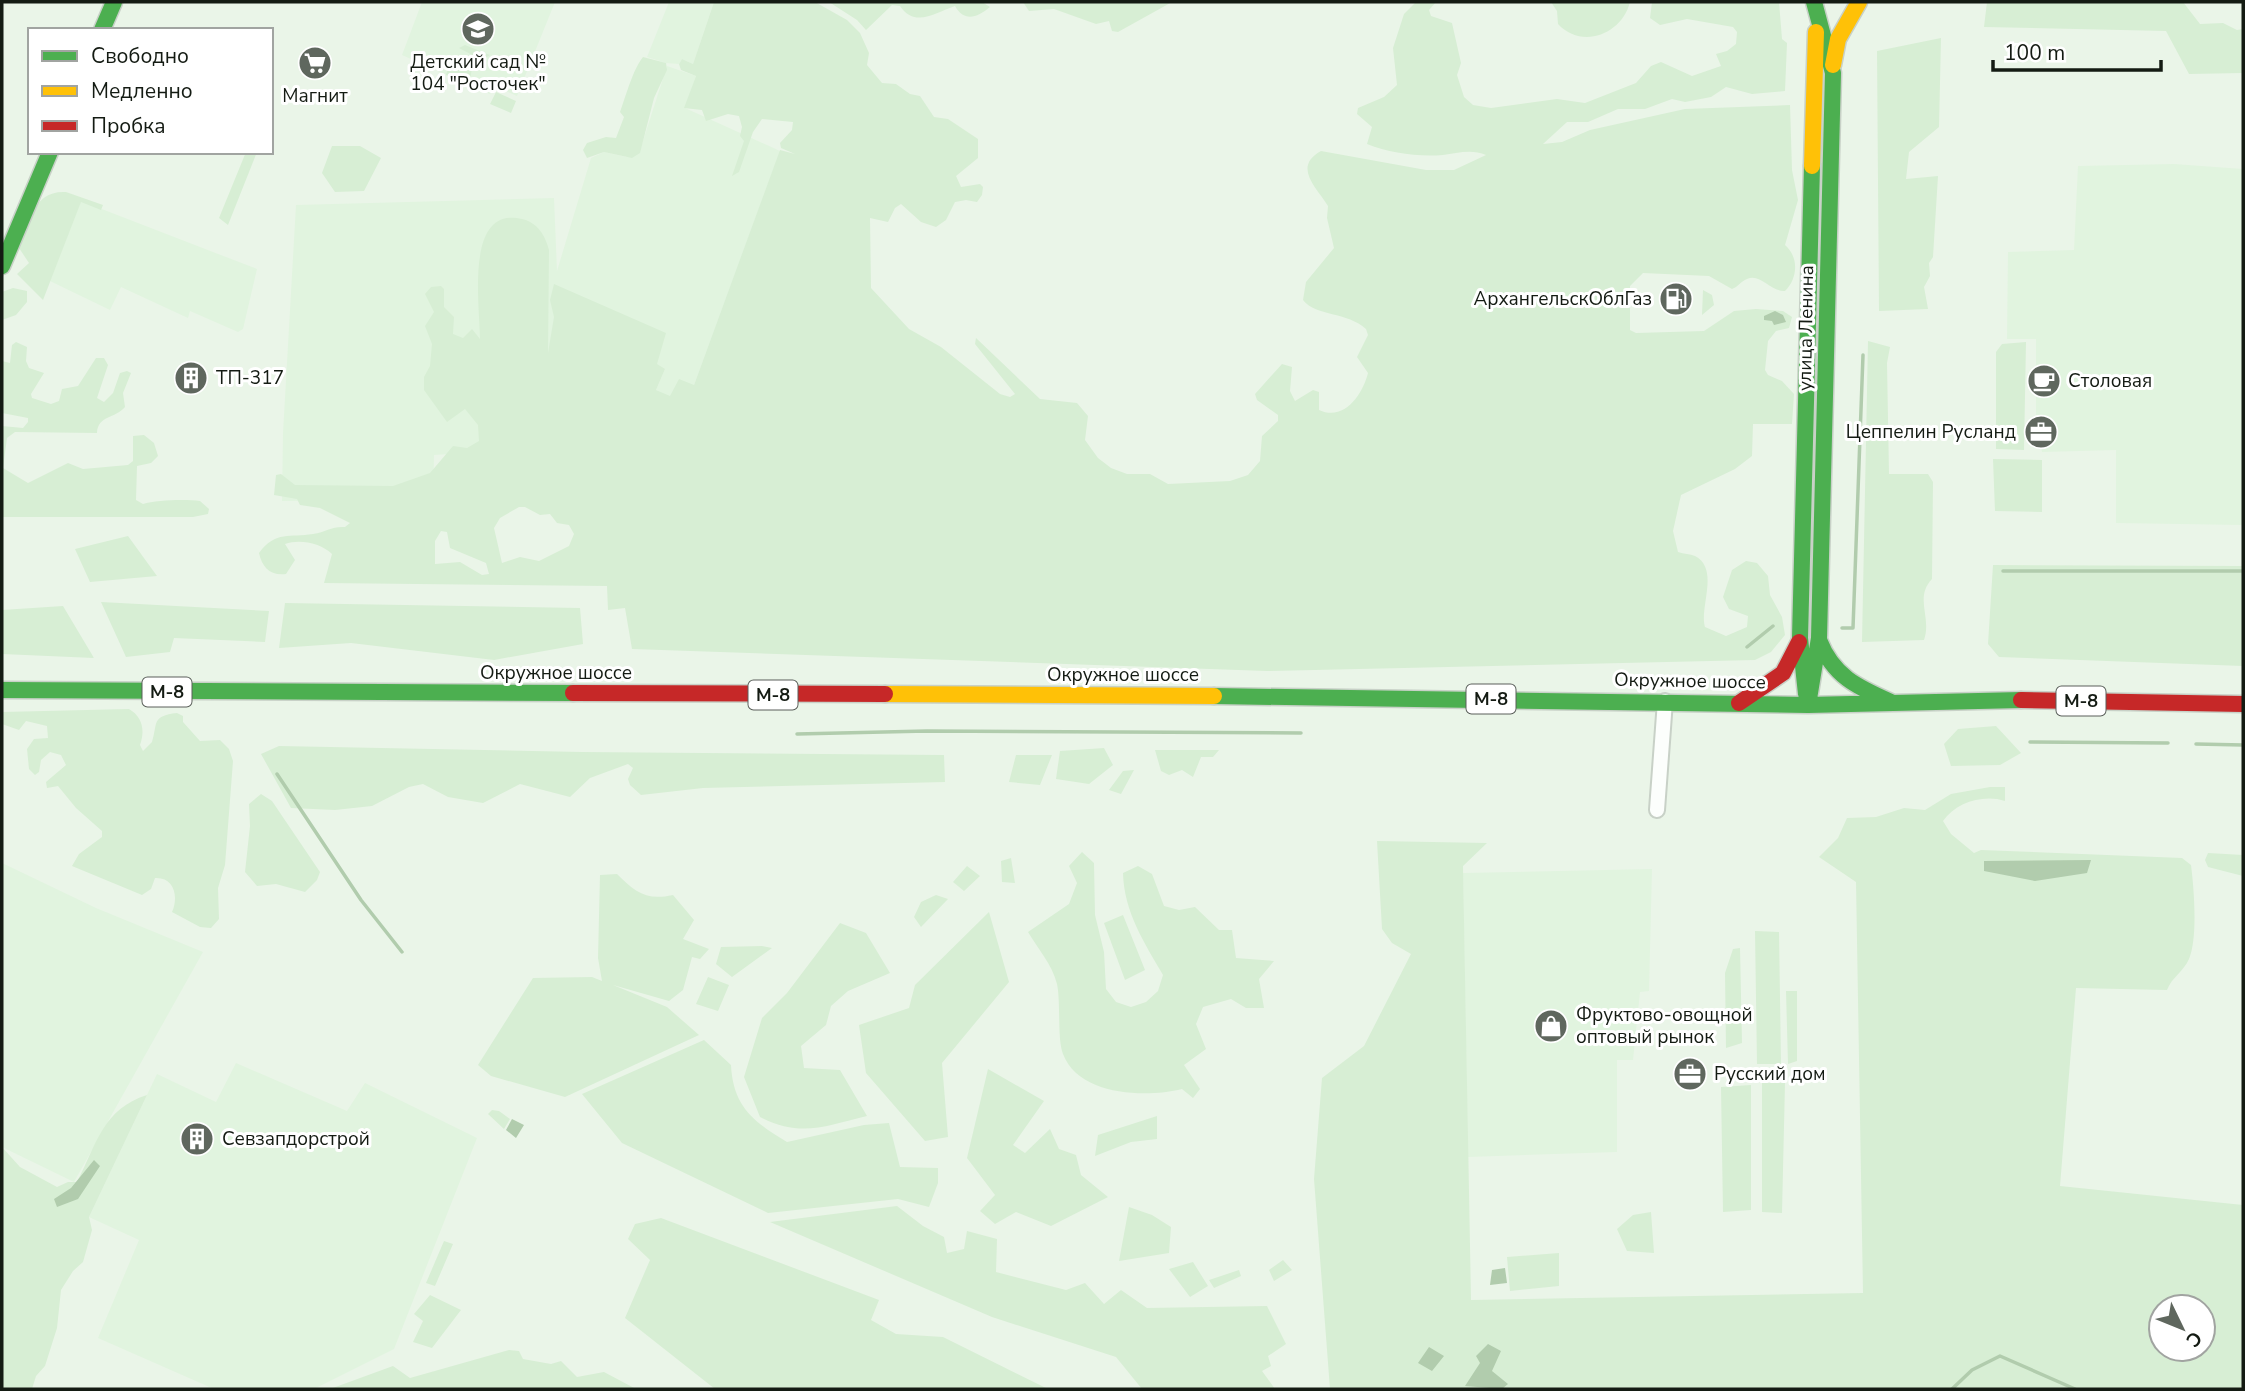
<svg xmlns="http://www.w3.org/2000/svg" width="2245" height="1391" font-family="'Nunito Sans',sans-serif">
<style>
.built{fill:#e1f4df}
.green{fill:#d7eed4;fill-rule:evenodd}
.water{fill:#b1ccad}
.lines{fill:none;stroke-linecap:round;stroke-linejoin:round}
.stream{stroke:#b1ccad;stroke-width:3.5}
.street-casing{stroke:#c8d1c7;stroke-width:18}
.fast-casing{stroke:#c8d1c7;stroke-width:19}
.slow-casing{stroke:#c8d1c7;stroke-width:19}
.jam-casing{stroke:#c8d1c7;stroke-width:19}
.street{stroke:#fcfefc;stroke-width:14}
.fast{stroke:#4caf50;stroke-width:16}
.slow{stroke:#ffc107;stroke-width:16}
.jam{stroke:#c62828;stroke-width:16}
.labels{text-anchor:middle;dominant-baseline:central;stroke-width:6;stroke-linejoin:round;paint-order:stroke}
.shield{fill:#fff;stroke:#5a5f5a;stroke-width:2}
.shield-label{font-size:18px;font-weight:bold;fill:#141b13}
.poi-label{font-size:19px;fill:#141b13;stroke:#fff;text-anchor:start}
.street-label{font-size:19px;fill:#141b13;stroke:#fff}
</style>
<rect width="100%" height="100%" fill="#eaf5e8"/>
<path class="built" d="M422,2H555L517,96L495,86L490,94L402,55Z
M669,2H714L693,64L682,59L679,64L666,63L647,57Z
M667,66L696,76L685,108L780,151L694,385L670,397L656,390L665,369L562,409L493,451L434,455L433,499L282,501L283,433L296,205L554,198L557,271L591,158L604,152L627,157L642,144Z
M2174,164L2243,169V525L2116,523V450L2042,452L2041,448H2033V440H2036V339H2007L2008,252L2074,250L2078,166Z
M81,201L257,269L243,329L238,332L190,311L188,318L121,287L110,310L50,281Z
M2,863L96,908L203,952L74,1182L2,1147Z
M1652,869L1649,991L1640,992L1633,1060H1617V1152L1468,1157L1463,873Z
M236,1063L347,1111L365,1083L477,1138L394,1349L314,1389H214L98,1338L139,1240L89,1217L147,1095L157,1074L216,1102Z"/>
<path class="green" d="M714,2H815L847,20L860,33L869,53L867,65L882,83L896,84L910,94L920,96L934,117L948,119L978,139V158L956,176L961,187L980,184L983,187L982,195L977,202L966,200L955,202L946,220L936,227L921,222L901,204L895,208L888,222L870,218L871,288L909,329L941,347L1000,394L1010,397L1015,394L975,344L976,338L1040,399L1077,403L1088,416L1085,440L1098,458L1111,468L1127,474H1150L1168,484L1230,481L1248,475L1260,461L1262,436L1278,421V415L1257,400L1255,394L1282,364L1292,367L1290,391L1295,401L1313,390L1319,392V410C1345,422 1363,393 1368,373L1357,357L1368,335L1366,329C1348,312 1315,316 1303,300L1306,282L1334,248L1327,218L1328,206C1317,188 1292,167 1321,151L1426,170H1454L1486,155C1472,149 1457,153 1443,155C1417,157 1390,153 1367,144L1372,127L1357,114L1358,108L1384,97L1397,85L1393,48L1404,14L1416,2H1436L1429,10L1431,16L1452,23L1461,63L1457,75L1464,97L1473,105L1491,108L1557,99L1585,103L1636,83L1651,66L1661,62L1692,76L1721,66L1716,54L1727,51L1736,44L1737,32L1733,27L1687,19L1660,25L1650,18L1652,2H1779L1782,39L1787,43L1785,91L1752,94L1726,87L1711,97L1685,102L1672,99L1645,109H1618L1588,122H1567L1543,144L1562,142L1590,130L1685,109L1790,105L1792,170L1798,200L1785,245C1799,257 1798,278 1785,291C1770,292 1761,273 1747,279C1741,281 1738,287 1732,289L1709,276L1643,273L1630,286V330L1636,333L1704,331L1734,311L1756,309L1783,311L1792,317L1789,328L1776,331L1768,341L1765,370L1768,375L1782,381L1794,394L1792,424H1753L1752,456L1735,469L1681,495L1673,531L1678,552C1684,554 1690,554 1695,556C1720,569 1699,608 1705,627L1726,636L1747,627L1748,616L1729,609L1723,597L1732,570L1746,561L1757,563L1768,576L1770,595L1782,617L1785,635L1771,652L1755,660L1267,671L632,649L625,608L608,610L607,586L324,583L332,554C320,543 300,539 285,544L295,560L286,574C270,576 262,567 259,553C276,530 290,538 313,534C326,532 332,526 345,527L350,523L320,508L300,505L297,499L274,495L276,475L281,474L295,485L393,486L430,473L453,446L467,448L479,441L478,425L465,409L447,422L424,390V377L430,366L432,344L425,326L434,312L425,294L431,287L441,286L444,289V307L454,317L453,334L463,338L472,329L480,339C480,306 464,205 522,219C538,223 545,235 549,250L548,353L554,317L550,300L554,284L666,333L657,364L665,369L656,390L670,396L679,379L694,385L780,150L795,154L781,148L780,143L792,130L793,122L762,119L753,132L739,172L732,176L744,141L740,136L742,127L739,116L728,114L706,121L702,110L684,108L696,76L681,70L679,64L682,59L693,64ZM519,507H525L540,515L550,514L557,523L569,525L574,534L569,546L539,561L520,557L502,563L494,528L500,518ZM441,531L447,532L450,548L486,563L489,574L482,575L460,562L435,564V541Z
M829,2H982L990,7C977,18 964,22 955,6C935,13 915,28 900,6L892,5L866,30L857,20Z
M1023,2H1172L1118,32L1112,31L1109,21L1096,24L1054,9L1029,11Z
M1551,2H1630C1622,34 1582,50 1558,24L1557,11Z
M1987,2H2183L2200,24L2223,23L2237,30L2243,29V73L2189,74L2166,31L1984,27Z
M1941,38L1939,127L1909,152L1906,179L1938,176L1933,257L1929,263L1930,276L1924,287L1928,309L1879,311L1877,51Z
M465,45L490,55L482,60L459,48Z
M643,57L666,63L667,70L654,98L640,153L632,158L604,152L587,158L583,150L587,143L606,137L616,138L624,117L620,112C626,96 633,69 643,57Z
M458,58L469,62L472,68L470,80L487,89L486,92L446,75L450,62Z
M496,92L516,101L511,113L490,104Z
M332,146H360L381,158L364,191L335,192L322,173Z
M246,152H257L228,225L219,218Z
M66,192L103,205L101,210L81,202L43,300L17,274L29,263L19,248C29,223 33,190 66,192Z
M13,288L27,291V302L16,315L2,320V292Z
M1703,290L1712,295L1714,305L1702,315Z
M1868,341L1890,347L1887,363L1889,474H1928L1933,482L1932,579C1914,598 1932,617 1924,640L1862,642Z
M16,342L27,347L26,361L29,368L44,373L31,394L32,398L51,404L59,401L62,389L78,386L96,358H104L108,365L97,398L104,402L113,393L120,373L127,371L131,373L123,393L125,407C115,419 98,415 97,433L15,432L7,438L3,468L28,483L68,463L83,469L128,465L133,461V436L144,435L154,443L158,456L151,463L137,466L136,500L143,504C156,500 186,499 200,501L209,509L208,514L193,517H2V426L23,428L28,422V418L2,413V361L10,363L12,345Z
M2026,342L2024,450L1996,449V352L2002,344Z
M1993,459L2042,460V512L1995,511Z
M128,536L157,576L90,582L75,549Z
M1993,565L2243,566V666L1999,657L1988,644Z
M101,602L269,611L265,642L174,638L170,652L126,657Z
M285,603L580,608L583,644L494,660L351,643L279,648Z
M63,606L94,658L2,654V610Z
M129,709C143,717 145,731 140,745L143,751L152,742C158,723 151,716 177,713L183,716V722L200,741L220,740L229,749L233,761L225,865L218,888L219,919L211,928L200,927L172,912C179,896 174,877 155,878L151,889L142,895L72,866L79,854L102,837V831L76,808L58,786L47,788L46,782L66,765L61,755L50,752L41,760L39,772L35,775L29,769L27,749L34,739L48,738L47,726L26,721L19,730L2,724V712Z
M1996,726L2021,753L2000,765L1951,766L1944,744L1958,729Z
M279,746L582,752L944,755L945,782L703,788L641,795L630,785L628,779L633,768L628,764L590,778L570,797L520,784L483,803L448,797L423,784L409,787L372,806L335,810L291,808L261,754Z
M1104,748L1113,765L1089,784L1056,779L1060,751Z
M1155,750H1219L1213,757H1201L1193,777L1182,770L1169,775L1161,771Z
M1016,755H1052L1040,785L1009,782Z
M1134,770L1121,794L1109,790L1123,771Z
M1990,787H2005V801C1984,794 1956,802 1943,821L1951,834L1974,853L1981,850L2182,858L2191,865C2194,888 2198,938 2189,959C2184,971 2172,977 2167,990L2076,988L2060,1186L2243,1205V1389H1330L1314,1179L1322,1078L1364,1046L1411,954L1392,943L1382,929L1377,841L1487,843L1463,866L1471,1300L1863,1293L1856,882L1819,857L1838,838L1847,818L1876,817L1904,808L1925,810L1951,794ZM2161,1307H2203V1349H2161Z
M261,794L272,801L320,872L317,880L305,892L276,884L257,886L245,872L250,826L249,804Z
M1082,852L1094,863L1095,915L1104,952L1106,989L1116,1002L1131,1007L1146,1002L1158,991L1163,975C1144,942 1124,912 1123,873L1138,866L1152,874L1164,906L1179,910L1195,907L1219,930H1232L1236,958L1274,961L1259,979L1264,1008H1246L1231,999L1203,1007L1196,1024L1206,1049L1184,1065L1200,1089L1193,1098L1182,1089C1146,1098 1079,1096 1063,1054C1057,1039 1061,1003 1057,984C1052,964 1038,949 1028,932L1069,904L1077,883L1069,866Z
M2208,853L2243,855V876L2208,867L2205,860Z
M1011,858L1015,883L1002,882L1001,861Z
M967,866L980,876L964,891L953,882Z
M617,874C635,892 646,901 673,895L694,920L683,939L709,949L700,959L692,957L683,990L669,1001L613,985L667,1007L699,1035L565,1097L491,1076L478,1065L533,978L592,977L602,981L598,958L600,875Z
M936,895L948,899L921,927L914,917L921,902Z
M989,912L1009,982L942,1063L948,1137L925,1141L866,1073L859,1025L909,1008L915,985Z
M1123,915L1145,970L1125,980L1104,923Z
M840,923L866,933L890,973L848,991L831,1006L826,1025L801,1046L804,1068L840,1070L867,1116C825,1126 801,1138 760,1117L744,1077L762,1018L787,993Z
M1755,931L1779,932L1781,1064H1757Z
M762,946L772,948L732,977L716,964L721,947Z
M1740,948L1742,1043L1726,1048L1725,973L1733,949Z
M708,977L729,985L718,1011L696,1004Z
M1786,991H1797V1061L1788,1064Z
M704,1040L731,1065C733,1107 754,1122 787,1142L864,1125L889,1123L900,1167L938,1168V1183L929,1207L898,1199L768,1213L622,1143L582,1094Z
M988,1069L1044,1101L1013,1145L1025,1153L1050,1129L1059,1149L1076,1155L1081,1175L1108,1197L1051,1226L1016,1212L995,1224L980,1211L995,1195L967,1158Z
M1762,1083H1785L1782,1213L1762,1212Z
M1751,1085V1210L1723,1212L1721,1087Z
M147,1095L89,1217L92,1230L83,1262L73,1271L61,1290L57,1328L45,1366L36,1376L32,1389H2V1147L20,1167L57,1187L68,1182H77C97,1143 103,1109 147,1095Z
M492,1110L499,1111L510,1119L504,1129L488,1114Z
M1157,1116V1139L1131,1142L1095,1156L1098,1135Z
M897,1206L923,1226L944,1237L947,1253L964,1249L967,1231L997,1239L996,1272L1066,1290L1085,1283L1104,1304L1121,1290L1147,1308L1267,1306L1286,1344L1268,1356L1271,1366L1262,1371L1275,1389H1142L1116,1357L992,1317L770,1222Z
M1129,1207L1152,1215L1171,1227L1169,1253L1119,1261Z
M1651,1212L1654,1253L1627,1251L1617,1229L1633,1215Z
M661,1218L879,1300L871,1320L896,1334L943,1337L1048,1389H715L625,1318L650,1260L628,1239L635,1224Z
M444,1241L453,1244L435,1286L426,1283Z
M1559,1253V1286L1510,1291L1507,1257Z
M1283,1260L1292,1270L1274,1281L1269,1270Z
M1193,1262L1208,1286L1190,1297L1169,1269Z
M1239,1270L1241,1276L1214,1288L1209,1280Z
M430,1295L461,1310L432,1348L413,1342L423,1321L414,1314Z
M509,1350L519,1351L523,1359L551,1364L561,1361L577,1377L604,1372L636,1389H330L393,1366L410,1378Z"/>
<path class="water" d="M1775,311L1783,315L1786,322L1774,325L1772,321L1764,320V316Z
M2091,860L2087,873L2035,881L1984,871V861Z
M512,1119L524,1125L516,1138L506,1130Z
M94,1160L100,1166L78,1199L57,1207L54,1199L71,1188Z
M1505,1268L1507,1283L1490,1285L1492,1270Z
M1488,1344L1501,1351L1492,1371L1508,1384L1502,1389L1465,1386L1480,1363L1476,1356Z
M1429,1347L1444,1356L1432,1371L1418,1363Z"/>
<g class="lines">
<path class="stream" d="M2003,571H2243
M1842,628H1853L1863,355
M1747,647L1773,626
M797,734L927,731L1301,733
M2030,742L2168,743
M2196,744L2243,745
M277,774L361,900L402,952
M1952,1389L1972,1370L2000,1356L2075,1389"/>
<defs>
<path id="street" d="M1657,810L1665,701"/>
<path id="fast" d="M102,30L114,2
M2,266L50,152
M1819,640C1833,676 1857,687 1891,702
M2,690L573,693
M1806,694L1800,638L1812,166
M1214,696L1808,705L2021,700
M1808,705L1819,638L1833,73L1814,2"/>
<path id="slow" d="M1833,65L1838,39L1859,2
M1812,166L1816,32
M885,694L1214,696"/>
<path id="jam" d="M573,693L885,694
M2021,700L2243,704
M1739,703L1783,673L1799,642"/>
</defs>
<use href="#street" class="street-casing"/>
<use href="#fast" class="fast-casing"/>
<use href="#slow" class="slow-casing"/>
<use href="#jam" class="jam-casing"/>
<use href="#street" class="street"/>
<use href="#fast" class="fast"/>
<use href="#slow" class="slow"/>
<use href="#jam" class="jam"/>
</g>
<defs>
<symbol id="school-disc" viewBox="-11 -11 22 22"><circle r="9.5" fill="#5f675e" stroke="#fff"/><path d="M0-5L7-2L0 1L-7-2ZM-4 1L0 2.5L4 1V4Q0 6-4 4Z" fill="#fff"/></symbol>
<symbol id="supermarket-disc" viewBox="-11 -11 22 22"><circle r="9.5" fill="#5f675e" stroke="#fff"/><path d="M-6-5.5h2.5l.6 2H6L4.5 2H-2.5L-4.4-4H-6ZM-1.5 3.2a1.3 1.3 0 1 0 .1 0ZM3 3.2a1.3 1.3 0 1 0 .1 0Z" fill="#fff"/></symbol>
<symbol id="fuel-disc" viewBox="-11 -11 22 22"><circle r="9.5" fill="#5f675e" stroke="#fff"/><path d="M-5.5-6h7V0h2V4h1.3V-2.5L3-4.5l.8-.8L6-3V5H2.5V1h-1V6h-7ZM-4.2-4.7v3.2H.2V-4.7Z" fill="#fff"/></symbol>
<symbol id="building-disc" viewBox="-11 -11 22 22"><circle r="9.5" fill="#5f675e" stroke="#fff"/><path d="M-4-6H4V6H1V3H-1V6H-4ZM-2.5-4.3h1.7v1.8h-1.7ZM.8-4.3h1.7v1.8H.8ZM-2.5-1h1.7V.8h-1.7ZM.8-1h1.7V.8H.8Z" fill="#fff"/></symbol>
<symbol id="cafe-disc" viewBox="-11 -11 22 22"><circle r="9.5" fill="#5f675e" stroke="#fff"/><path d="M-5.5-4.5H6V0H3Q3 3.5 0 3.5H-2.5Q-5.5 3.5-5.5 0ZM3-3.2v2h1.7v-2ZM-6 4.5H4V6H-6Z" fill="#fff"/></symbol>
<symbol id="office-disc" viewBox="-11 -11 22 22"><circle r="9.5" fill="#5f675e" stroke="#fff"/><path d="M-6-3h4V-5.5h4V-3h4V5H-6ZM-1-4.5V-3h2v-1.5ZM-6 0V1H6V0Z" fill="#fff"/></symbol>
<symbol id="shop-disc" viewBox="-11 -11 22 22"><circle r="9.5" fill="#5f675e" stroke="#fff"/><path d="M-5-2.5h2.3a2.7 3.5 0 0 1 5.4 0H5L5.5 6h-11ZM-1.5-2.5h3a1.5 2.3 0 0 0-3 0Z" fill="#fff"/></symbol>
</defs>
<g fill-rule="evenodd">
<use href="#school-disc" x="459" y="10" width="38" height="38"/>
<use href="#supermarket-disc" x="296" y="44" width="38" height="38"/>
<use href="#fuel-disc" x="1657" y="280" width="38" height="38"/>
<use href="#building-disc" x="172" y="359" width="38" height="38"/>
<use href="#cafe-disc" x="2025" y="362" width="38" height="38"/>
<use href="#office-disc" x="2022" y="413" width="38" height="38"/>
<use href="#shop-disc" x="1532" y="1007" width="38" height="38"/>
<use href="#office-disc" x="1671" y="1055" width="38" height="38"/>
<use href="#building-disc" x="178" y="1120" width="38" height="38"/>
</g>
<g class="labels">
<g class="shield">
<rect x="142.5" y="677.5" width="49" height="29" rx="5"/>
<rect x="748.5" y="680.5" width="49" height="29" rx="5"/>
<rect x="1466.5" y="684.5" width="49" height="29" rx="5"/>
<rect x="2056.5" y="686.5" width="49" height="29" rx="5"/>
</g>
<g class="shield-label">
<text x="167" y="692">М-8</text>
<text x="773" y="695">М-8</text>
<text x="1491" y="699">М-8</text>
<text x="2081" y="701">М-8</text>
</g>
<g class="poi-label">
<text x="478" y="62" text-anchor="middle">Детский сад №<tspan x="478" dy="22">104 "Росточек"</tspan></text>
<text x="315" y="96" text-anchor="middle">Магнит</text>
<text x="1652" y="299" text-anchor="end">АрхангельскОблГаз</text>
<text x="216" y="378">ТП-317</text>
<text x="2068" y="381">Столовая</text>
<text x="2016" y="432" text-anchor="end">Цеппелин Русланд</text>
<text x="1576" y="1015">Фруктово-овощной<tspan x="1576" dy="22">оптовый рынок</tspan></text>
<text x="1714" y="1074">Русский дом</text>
<text x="222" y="1139">Севзапдорстрой</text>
</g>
<g class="street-label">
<text transform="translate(1806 328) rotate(-89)">улица Ленина</text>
<text x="556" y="673">Окружное шоссе</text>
<text x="1123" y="675">Окружное шоссе</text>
<text transform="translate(1690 681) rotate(1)">Окружное шоссе</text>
</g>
</g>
<rect width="2245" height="1391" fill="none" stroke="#141b13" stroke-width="7"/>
<rect x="28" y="28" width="245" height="126" fill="#ffffff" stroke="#a1a4a1" stroke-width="2"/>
<rect x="42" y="51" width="35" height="10" fill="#4caf50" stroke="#a1a4a1" stroke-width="2"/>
<text x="91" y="63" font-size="21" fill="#141b13">Свободно</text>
<rect x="42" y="86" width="35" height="10" fill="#ffc107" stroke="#a1a4a1" stroke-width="2"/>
<text x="91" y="98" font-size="21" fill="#141b13">Медленно</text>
<rect x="42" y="121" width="35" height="10" fill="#c62828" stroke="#a1a4a1" stroke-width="2"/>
<text x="91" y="133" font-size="21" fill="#141b13">Пробка</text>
<g transform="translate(2182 1328) rotate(133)"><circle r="33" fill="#ffffff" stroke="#a1a4a1" stroke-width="2"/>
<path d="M0-5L12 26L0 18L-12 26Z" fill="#5f675e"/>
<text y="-10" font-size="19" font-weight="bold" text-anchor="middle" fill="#141b13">С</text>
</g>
<path d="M1993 60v10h168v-10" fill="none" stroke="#141b13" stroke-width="3.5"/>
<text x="2004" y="60" font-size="21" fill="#141b13" stroke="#ffffff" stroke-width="5" paint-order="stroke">100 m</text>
</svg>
